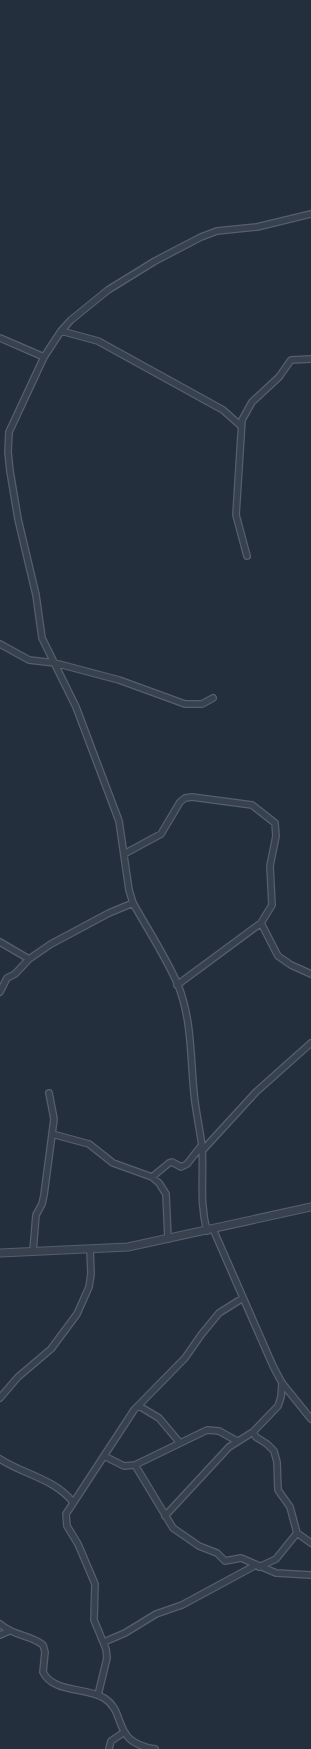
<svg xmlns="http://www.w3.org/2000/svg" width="311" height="1749" font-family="Ubuntu,sans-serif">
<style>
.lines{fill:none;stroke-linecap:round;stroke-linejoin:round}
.minor-casing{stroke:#565f6c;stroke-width:8}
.tertiary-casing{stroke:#565f6c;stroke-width:9}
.minor{stroke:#38414e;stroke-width:5.5}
.tertiary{stroke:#38414e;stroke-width:7}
</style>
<rect width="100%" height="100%" fill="#242f3e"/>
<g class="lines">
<defs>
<path id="minor" d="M61,331L98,341L223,410L241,426
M0,338L44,357
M247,556L236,515L242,420L252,402L279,377L291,360L311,359
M0,644L29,660L55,663L119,680L185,704H202L213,698
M124,854L161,834L180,802L185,798L192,797L252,805L275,823L276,836L270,866L272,905L261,923L177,985
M261,923L278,956L291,965L311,974
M0,942L29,959
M0,992L7,978L15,974L29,959L51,944L109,913L133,903
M52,1134L89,1144L113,1163L152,1177L159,1183L166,1194L168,1239
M202,1151L256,1092L311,1043
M152,1177L169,1163L172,1162L181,1167L187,1164L202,1145
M213,1229L273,1366L282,1383L311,1419
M207,1231C199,1201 204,1176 202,1146C200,1131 197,1117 195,1102C190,1063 193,1022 178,985C166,957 148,930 133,903L129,890L119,821L76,707L42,638L36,595L18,519L10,471L8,452L9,432L44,357L61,331L71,320L108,290L155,261L201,237L217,231L257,227L311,214
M33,1251L36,1215L42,1204L44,1195L54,1119L49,1093
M282,1383L281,1397L278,1406L253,1432L256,1437L267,1444L274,1451L277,1462L278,1490L290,1507L297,1533L311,1543
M0,1398L18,1377L51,1349L77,1314L89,1287L91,1274L90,1249
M139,1406L159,1418L180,1443
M104,1456L124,1466L135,1465L207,1430L219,1431L237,1441
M0,1459C25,1475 53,1478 73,1502
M135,1465L173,1528L199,1546L217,1553L225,1561L241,1558L276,1573L311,1575
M165,1516L229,1447L253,1432
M259,1567L276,1559L297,1533
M0,1624C15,1637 29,1634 43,1645L45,1652L43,1672C53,1693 86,1687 104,1698C128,1713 110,1742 155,1749
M0,1635L9,1631
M104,1642L125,1633L156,1614L182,1605L256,1565
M98,1695L107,1658L106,1649L94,1620L95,1584L78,1544L67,1526L66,1514L134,1410L185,1358L201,1335L219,1313L243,1298
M109,1749L111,1741L123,1733"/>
<path id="tertiary" d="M0,1253L128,1247L311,1207"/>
</defs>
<use href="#minor" class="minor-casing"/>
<use href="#tertiary" class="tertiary-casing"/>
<use href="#minor" class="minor"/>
<use href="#tertiary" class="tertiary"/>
</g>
</svg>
